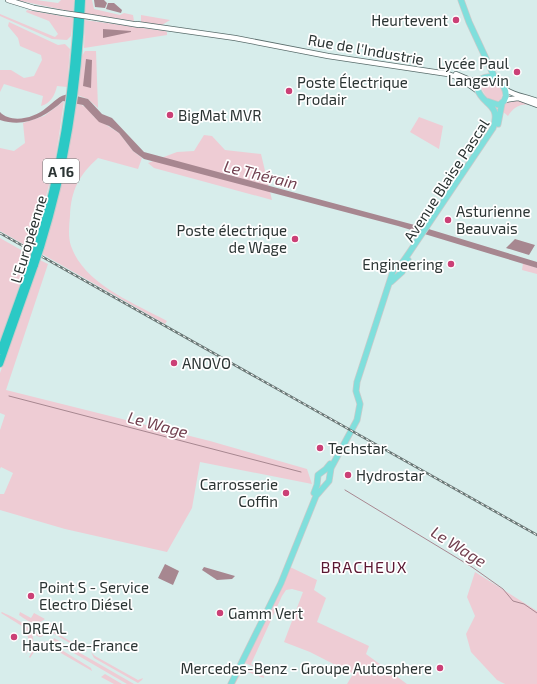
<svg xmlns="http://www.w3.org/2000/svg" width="537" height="684" font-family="'Exo 2',sans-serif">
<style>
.green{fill:#eeccd4}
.water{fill:#a78790}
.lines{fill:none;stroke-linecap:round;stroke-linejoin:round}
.stream{stroke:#a78790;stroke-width:1}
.tertiary-casing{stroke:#5a6d6c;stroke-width:6}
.primary-casing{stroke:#c8caca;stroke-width:7}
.motorway-casing{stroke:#c8caca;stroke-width:8}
.tertiary{stroke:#fff;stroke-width:4.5}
.primary{stroke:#80dfdc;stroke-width:5.5}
.motorway{stroke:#2bc9c5;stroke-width:6}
.rail-casing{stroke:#697775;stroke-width:2.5}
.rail{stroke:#fff;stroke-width:1;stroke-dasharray:3;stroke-linecap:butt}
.tertiary-bridge-casing{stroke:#5a6d6c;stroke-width:6;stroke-linecap:butt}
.motorway-bridge-casing{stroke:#c8caca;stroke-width:8;stroke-linecap:butt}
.tertiary-bridge{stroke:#fff;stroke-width:4.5}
.motorway-bridge{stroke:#2bc9c5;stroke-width:6}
.poi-dot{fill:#cb4076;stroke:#fff;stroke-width:1.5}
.labels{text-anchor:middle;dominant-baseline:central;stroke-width:3.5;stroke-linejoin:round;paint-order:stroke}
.shield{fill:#fff;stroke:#6b7170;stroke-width:1}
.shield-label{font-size:14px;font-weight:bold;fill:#2b3433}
.poi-label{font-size:15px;fill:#2b3433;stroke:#fff;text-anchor:start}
.street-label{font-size:15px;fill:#2b3433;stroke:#fff}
.water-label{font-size:16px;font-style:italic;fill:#724150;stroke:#fff}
.neighbourhood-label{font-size:16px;letter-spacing:1px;fill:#5b1832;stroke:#fff}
</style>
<rect width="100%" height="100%" fill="#d7edeb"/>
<path class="green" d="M16,0H36L58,3L61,0H74L73,12Z
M86,0H92L94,9L120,15L124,13L133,15L134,21L85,14Z
M27,10L73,18L71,36L67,40L52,39L0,16V14L55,37L58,34L49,21L26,12Z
M141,15L170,20L162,25L141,23Z
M85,20L165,31L167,32V35L84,48Z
M9,22L58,45L65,44L70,49L67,87L57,86C55,95 51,103 41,106L43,96L4,84L0,92V70H11L24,78L34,76L42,60L41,55L20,46L18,38L8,26Z
M85,51H96L98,108L88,99L77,95L82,56Z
M485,80C494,79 499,85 503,91L501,100L494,102L487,98L481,88Z
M515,99L531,105C520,103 514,107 508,116L502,111C504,103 507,101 515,99Z
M64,101L55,162L32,249L0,231V148L14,151L25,143L23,123L44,116Z
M77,102L88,109L94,117L119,133L133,151L142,158L138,169L98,158C79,175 71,190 70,216C69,226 68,237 71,246C84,284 134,303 167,321L165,324L42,254L65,171Z
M419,117L443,126L439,149L410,132Z
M204,135L212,136L225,150L261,154L272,200L154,168L148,163L177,152L194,151Z
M0,238L30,255L0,341Z
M40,260L48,264L6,390L210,441L307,469L312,484L200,462L192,508L167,552L65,529L0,510V494H4L13,473L1,467L0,469V430L5,415L0,413V373Z
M523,263L537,268V274L522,270Z
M290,567L317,580L314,590L326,598L317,622L369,646L366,654L407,684H347L353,674L310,652L284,642L303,592L292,589L286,590L282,596L251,664L257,668L245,663Z
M475,572L537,611V684H505L497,680L471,652L466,634L475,616L467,597Z
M2,612C12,617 36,626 33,642C32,646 27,652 25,656L30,644L25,628L1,613Z
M20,612L31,618L34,613L45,619C35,627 28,621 19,615Z
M48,622L51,623L53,631L87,651L85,652L51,632L48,629Z
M35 632a5 5 0 1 1 10 0a5 5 0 1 1-10 0Z
M54,638L134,684H127L53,641Z
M47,641L91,668L92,671L47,645L36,649L30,658L29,657L36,645Z
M91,652L95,656L138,680L143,678L142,680L138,683L94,658Z
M244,668L264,676V678L245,671L242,672L235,684H233L239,671Z
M105,674L122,684H114L101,677Z"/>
<path class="water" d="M94,0H104L107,3L105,8L95,7Z
M108,3H114L122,10L121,13L106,9Z
M103,29L131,31V32L103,38Z
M86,59L92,60L91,88L83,86Z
M69,94L88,99L102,114L112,118L144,152L422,227L537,262V268L398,226L144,159L133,151L119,133L109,126L99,122L83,105L63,101C45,117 25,128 0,120V112C11,124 35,118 46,108C54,102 59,95 69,94Z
M515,239L535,245L529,255L506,248Z
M165,564L179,571L173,585L158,578Z
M204,567L235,576L232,579L217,580L202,570Z"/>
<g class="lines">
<path class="stream" d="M9,396L301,472
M345,490L472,567L503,589L513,601L524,604L537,613"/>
<defs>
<path id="tertiary" d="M8,0L34,8L63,13
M91,17L139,25
M137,24L235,38L328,56L448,74L459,78L478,91
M456,74L470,80H481
M505,89C512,95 527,97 537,101
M505,100L518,98L537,105"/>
<path id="primary" d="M461,0L469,22L495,78
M498,124L502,103
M391,282L402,272L408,260
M314,493L317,485L318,475L326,469L330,464
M231,684L281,583L316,496L329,481L331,468L357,420L360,404L356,391L357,382L394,268L402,263L409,253L493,128C502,103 482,106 477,88L481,79C493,72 506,84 506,96L504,101L499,105L487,101"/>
<path id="motorway" d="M37,245C63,166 74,83 78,0
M41,247C66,167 79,84 82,0
M0,351L32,262
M0,364L35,265"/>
</defs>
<use href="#tertiary" class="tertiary-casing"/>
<use href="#primary" class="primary-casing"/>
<use href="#motorway" class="motorway-casing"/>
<use href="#tertiary" class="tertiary"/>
<use href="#primary" class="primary"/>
<use href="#motorway" class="motorway"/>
<defs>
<path id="rail" d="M0,233L537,535"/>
</defs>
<use href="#rail" class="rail-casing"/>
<use href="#rail" class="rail"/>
<defs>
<path id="tertiary-bridge" d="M63,13L91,17"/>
<path id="motorway-bridge" d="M32,262L37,245
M35,265L41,247"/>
</defs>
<use href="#tertiary-bridge" class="tertiary-bridge-casing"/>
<use href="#motorway-bridge" class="motorway-bridge-casing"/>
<use href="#tertiary-bridge" class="tertiary-bridge"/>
<use href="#motorway-bridge" class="motorway-bridge"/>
</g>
<g class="poi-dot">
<circle cx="456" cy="20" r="4"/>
<circle cx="517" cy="72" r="4"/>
<circle cx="289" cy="91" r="4"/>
<circle cx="170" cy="115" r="4"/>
<circle cx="448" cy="220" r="4"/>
<circle cx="295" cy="239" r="4"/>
<circle cx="451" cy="264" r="4"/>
<circle cx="174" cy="363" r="4"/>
<circle cx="320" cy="448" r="4"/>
<circle cx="348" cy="475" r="4"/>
<circle cx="286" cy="493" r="4"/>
<circle cx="31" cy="596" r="4"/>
<circle cx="220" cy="613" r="4"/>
<circle cx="14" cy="637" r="4"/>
<circle cx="440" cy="668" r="4"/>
</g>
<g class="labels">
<rect class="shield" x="43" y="159" width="36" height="24" rx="3"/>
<g class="shield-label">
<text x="61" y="171">A 16</text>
</g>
<g class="poi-label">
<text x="448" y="20" text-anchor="end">Heurtevent</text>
<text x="509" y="63" text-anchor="end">Lycée Paul<tspan x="509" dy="17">Langevin</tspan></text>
<text x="297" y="82">Poste Électrique<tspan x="297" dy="17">Prodair</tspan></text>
<text x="178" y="115">BigMat MVR</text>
<text x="456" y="211">Asturienne<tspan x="456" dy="17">Beauvais</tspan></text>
<text x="287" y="230" text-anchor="end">Poste électrique<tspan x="287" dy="17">de Wage</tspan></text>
<text x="443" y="264" text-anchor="end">Engineering</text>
<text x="182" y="363">ANOVO</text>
<text x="328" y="448">Techstar</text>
<text x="356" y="475">Hydrostar</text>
<text x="278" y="484" text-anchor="end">Carrosserie<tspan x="278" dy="17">Coffin</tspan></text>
<text x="39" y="587">Point S - Service<tspan x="39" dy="17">Electro Diésel</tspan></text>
<text x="228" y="613">Gamm Vert</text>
<text x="22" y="628">DREAL<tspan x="22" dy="17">Hauts-de-France</tspan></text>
<text x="432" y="668" text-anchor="end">Mercedes-Benz - Groupe Autosphere</text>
</g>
<g class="street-label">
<text transform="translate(366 49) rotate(10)">Rue de l'Industrie</text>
<text transform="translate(446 180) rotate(-57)">Avenue Blaise Pascal</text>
<text transform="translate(28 239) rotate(-73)">L'Européenne</text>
</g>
<g class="water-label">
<text transform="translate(261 174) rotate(14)">Le Thérain</text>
<text transform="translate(158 424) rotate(15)">Le Wage</text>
<text transform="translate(459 546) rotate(32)">Le Wage</text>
</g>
<g class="neighbourhood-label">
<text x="364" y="566">BRACHEUX</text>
</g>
</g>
</svg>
